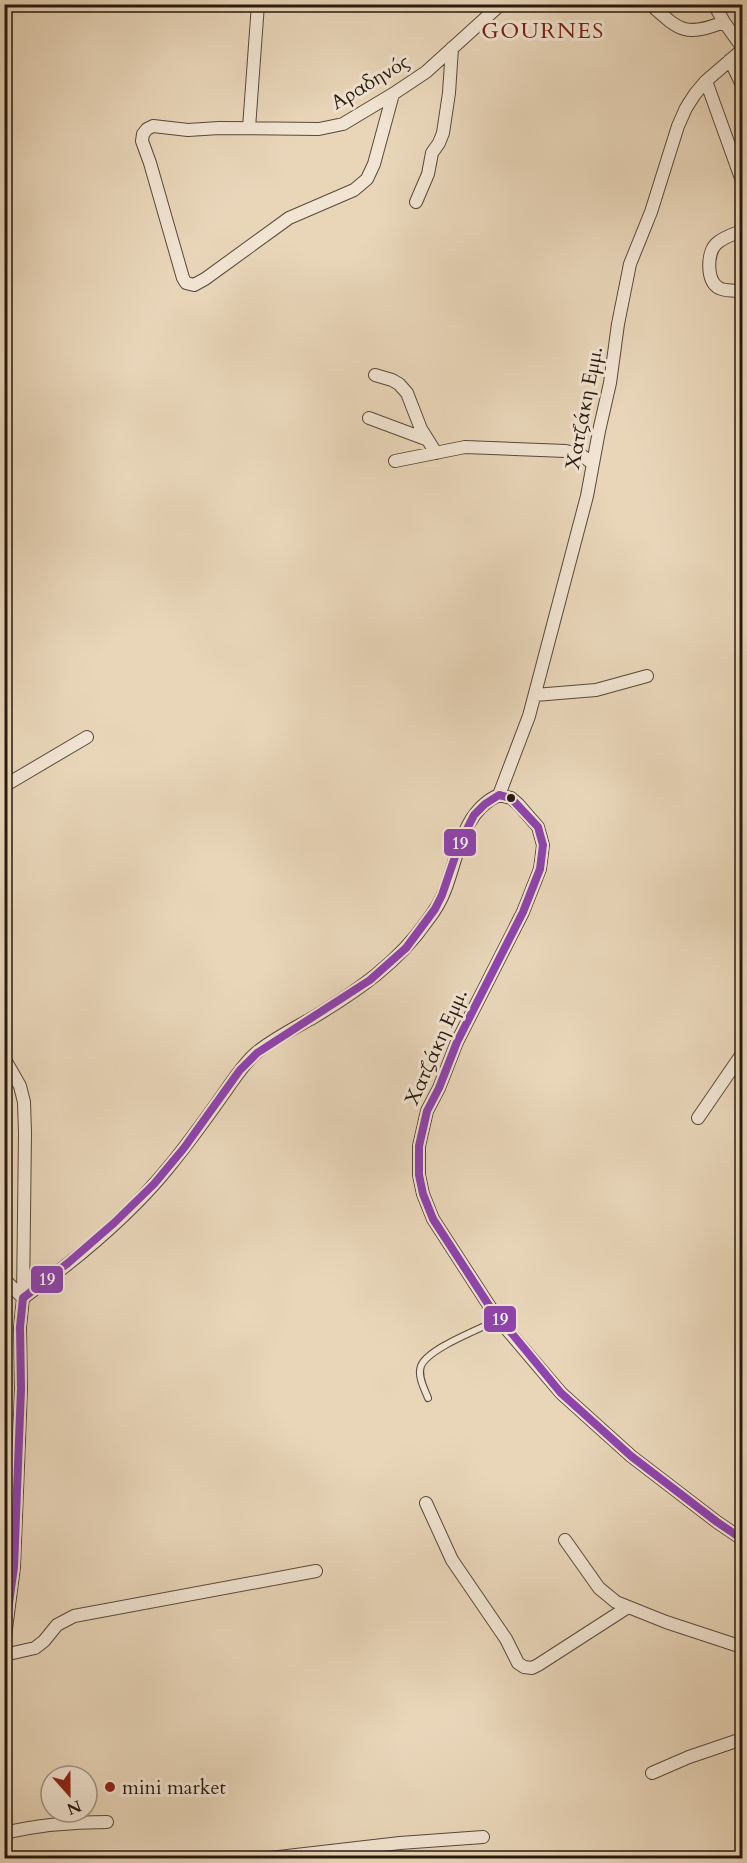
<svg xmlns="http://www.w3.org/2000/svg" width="747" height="1863" font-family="Cardo,serif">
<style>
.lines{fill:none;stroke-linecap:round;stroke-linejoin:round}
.service-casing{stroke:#58493a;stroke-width:8}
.minor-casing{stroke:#58493a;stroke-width:14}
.service{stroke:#f1e4d2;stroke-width:6}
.minor{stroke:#f1e4d2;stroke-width:12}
.bus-1-casing{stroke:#f1e4d2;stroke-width:12}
.bus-1{stroke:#8e44ad;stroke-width:8}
.bus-dot{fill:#281a0f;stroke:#f1e4d2;stroke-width:2}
.poi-dot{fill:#8f2418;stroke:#f1e4d2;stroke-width:2}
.labels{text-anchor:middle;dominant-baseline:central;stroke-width:6;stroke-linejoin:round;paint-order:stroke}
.street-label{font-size:20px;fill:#281a0f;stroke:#f1e4d2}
.poi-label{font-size:20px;fill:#281a0f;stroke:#f1e4d2;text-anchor:start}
.quarter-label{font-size:22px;letter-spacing:1.5px;fill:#7a1f14;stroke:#f1e4d2}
.line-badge{stroke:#f1e4d2;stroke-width:2}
.badge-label{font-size:16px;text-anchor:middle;font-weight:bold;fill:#fff}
</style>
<rect width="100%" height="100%" fill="#e9d6b9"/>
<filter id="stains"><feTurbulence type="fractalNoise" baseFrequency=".00333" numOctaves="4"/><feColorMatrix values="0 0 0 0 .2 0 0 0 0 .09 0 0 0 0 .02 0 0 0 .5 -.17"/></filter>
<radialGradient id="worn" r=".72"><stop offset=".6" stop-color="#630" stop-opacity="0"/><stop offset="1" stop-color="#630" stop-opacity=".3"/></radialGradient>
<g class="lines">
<defs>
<path id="service" d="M428,1398C425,1390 417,1376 421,1366C428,1348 481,1329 499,1319"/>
<path id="minor" d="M650,4C680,31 685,37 724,22
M714,4L724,22L742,47
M730,60L742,85
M706,81L742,181
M393,94L374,164L367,179L354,190L289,218L205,279L194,285L186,283L183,278L150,163L142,141L143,134L147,129L153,126L188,130L219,128L319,129L343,124L393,94L426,72L501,4
M249,128L258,4
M416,202L428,174L432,153L439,143L443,133L449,93L452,48
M742,231C734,234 723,237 716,244C707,253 706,281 719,288C726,292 734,289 742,292
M375,375L392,380L399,384L407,393L421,429L436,453
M369,418L428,440
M395,461L465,447L566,451L580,454L593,464
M535,695L596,690L647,676
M4,786L87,737
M499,795L529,716L587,496L599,431L610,383L618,324L630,264L651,212L678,126L686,108L695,94L706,81L742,50
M4,1058L20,1086L24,1102L25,1133L23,1298L20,1327L21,1389L14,1567L4,1644
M698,1118L742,1054
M4,1279L23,1298
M23,1298C73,1262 129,1216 168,1168C187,1145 205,1120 222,1096C233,1081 242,1065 256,1053C273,1039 295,1028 314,1017C357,991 398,963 427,921C434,912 441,901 445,890C458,857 462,811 499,795L511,798L518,804L538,827L543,845L540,869L523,912L457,1042L439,1088L427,1111L419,1146V1175L423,1194L433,1219L490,1307L504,1326L561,1393L631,1456L717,1522L742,1539
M426,1503L452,1560L506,1639L518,1663L524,1667L532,1668L538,1665L628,1607
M565,1540L599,1588L616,1602L666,1622L742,1647
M4,1655L35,1648L44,1641L57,1625L74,1616L316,1571
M652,1773L689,1757L742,1739
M4,1833C38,1825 72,1822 107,1822
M270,1858L400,1843L483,1837"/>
</defs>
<use href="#service" class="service-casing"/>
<use href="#minor" class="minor-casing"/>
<use href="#service" class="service"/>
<use href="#minor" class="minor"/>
<defs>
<path id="bus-1" d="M4,1640L14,1567L21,1389L20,1327L23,1298L68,1263L114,1223L154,1184L184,1148L240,1070L257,1053L370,980L406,948L435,909L442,895L459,845L474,815L485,804L499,795L511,798L538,827L543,845L540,869L523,912L457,1042L439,1088L427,1111L419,1146V1175L423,1194L433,1219L490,1307L561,1393L631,1456L717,1522L742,1539"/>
</defs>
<use href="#bus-1" class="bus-1-casing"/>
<use href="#bus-1" class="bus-1"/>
</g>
<circle class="bus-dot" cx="511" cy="798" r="5"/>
<circle class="poi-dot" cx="110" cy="1787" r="6"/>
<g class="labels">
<g class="street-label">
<text transform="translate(370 82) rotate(-31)">Αραδηνός</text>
<text transform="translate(584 408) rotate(-79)">Χατζάκη Εμμ.</text>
<text transform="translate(436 1047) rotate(-66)">Χατζάκη Εμμ.</text>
</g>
<g class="poi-label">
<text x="122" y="1787">mini market</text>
</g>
<g class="quarter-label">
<text x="543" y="31">GOURNES</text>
</g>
</g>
<g class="line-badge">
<rect x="443" y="828" width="34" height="29" rx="6" fill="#8e44ad"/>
<rect x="30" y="1265" width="34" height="29" rx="6" fill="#8e44ad"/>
<rect x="483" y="1305" width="34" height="28" rx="6" fill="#8e44ad"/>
</g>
<g class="badge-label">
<text x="460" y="849">19</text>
<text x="47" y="1285">19</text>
<text x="500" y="1325">19</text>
</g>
<rect width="747" height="1863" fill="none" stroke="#e9d6b9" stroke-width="24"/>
<rect x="6" y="6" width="735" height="1851" fill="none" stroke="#281a0f" stroke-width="3"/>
<rect x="12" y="12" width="723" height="1839" fill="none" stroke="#281a0f" stroke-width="1.5"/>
<g transform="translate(69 1794) rotate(159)"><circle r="28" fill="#f1e4d2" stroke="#a19384" stroke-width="1.5"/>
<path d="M0-4.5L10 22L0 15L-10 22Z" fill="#8f2418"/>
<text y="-9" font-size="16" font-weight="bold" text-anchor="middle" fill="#281a0f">N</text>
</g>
<rect width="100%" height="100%" filter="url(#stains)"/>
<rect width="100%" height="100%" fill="url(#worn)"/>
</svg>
